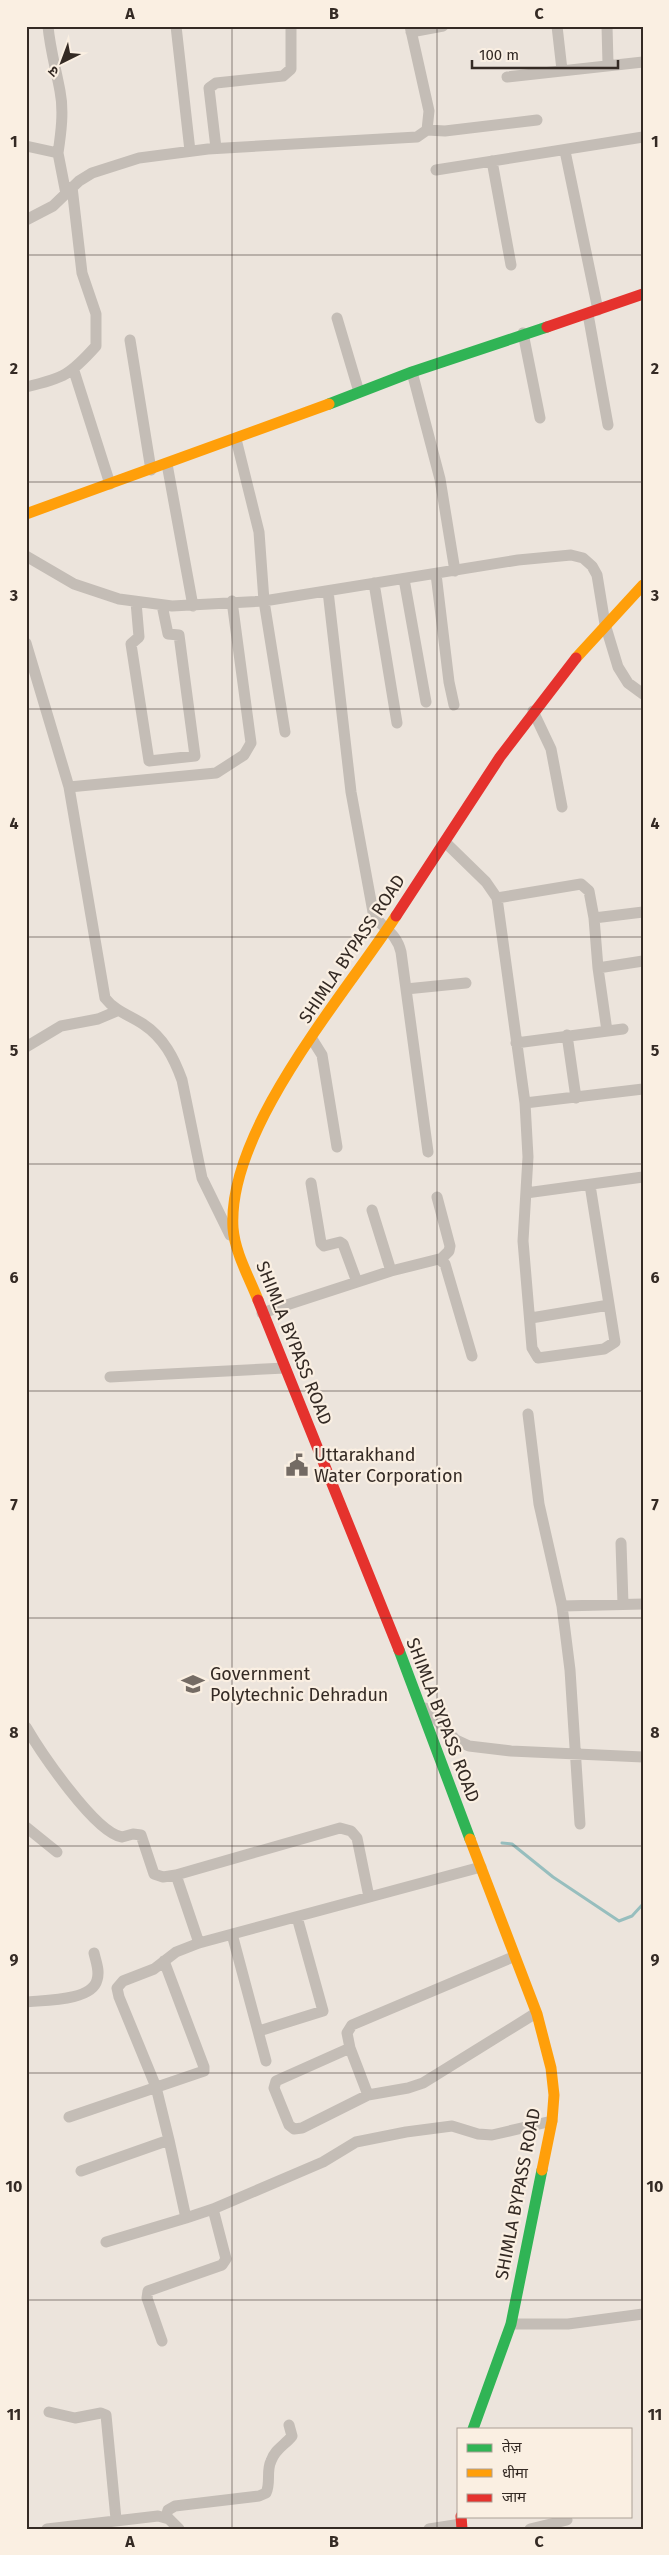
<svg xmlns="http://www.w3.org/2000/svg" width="669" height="2555" font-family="'Fira Sans','Noto Sans Devanagari',sans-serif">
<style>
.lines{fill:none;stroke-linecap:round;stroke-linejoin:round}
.stream{stroke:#97bebe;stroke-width:3}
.street{stroke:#c4bdb6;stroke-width:11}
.fast{stroke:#30b455;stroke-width:11}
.slow{stroke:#ff9f0a;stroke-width:11}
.jam{stroke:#e5322d;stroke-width:11}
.grid{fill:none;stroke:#342a24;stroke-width:1;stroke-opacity:0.55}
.labels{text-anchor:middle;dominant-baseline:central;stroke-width:4.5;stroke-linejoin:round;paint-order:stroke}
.street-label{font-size:18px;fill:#342a24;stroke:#faefe2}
.poi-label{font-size:18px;fill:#342a24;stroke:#faefe2;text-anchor:start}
.neatline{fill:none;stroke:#342a24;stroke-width:2}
.grid-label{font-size:16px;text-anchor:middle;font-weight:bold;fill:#342a24}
</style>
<rect width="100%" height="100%" fill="#ece4dc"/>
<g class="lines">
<path class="stream" d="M502,1843L512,1844L553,1877L619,1921L632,1916L643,1904"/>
<path class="street" d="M48,26C50,49 56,69 60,91C64,111 61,133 58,153
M176,26L190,151
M557,26L562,70
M607,26L608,64
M411,32L443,26
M507,77L643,62
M427,130L445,131L537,120
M26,146L58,153L66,194
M216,148L209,88L216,83L283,76L291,69V26
M565,151L598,310
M492,161L511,265
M436,170L643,137
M26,220L53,206L79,181L92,173L139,158L208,149L417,137L427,130L429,111L410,26
M588,314L608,425
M337,318L359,392
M523,333L540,418
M130,340L151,470
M74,371L110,484
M412,372L440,479L455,571
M26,387C64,378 70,375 96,346V314L82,273L72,187
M236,439L259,532L264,601L285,732
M167,464L193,606
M26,556L74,584L119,599L172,606L264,601L518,560L571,555L583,558L592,566L597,575L605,624L618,667L628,683L643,694
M436,574L449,682L454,705
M404,579L426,702
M374,583L397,723
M328,591L351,792L373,912C379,928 396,930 401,952L428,1152
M136,602L139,637L131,644L149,761L195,756L179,635L168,634L162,605
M26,643L69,787L105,998C115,1011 129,1015 143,1024C164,1038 174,1058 182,1080L202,1178L230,1235
M533,711L551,749L562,807
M69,787L216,773L244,755L251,743L232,601
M445,842L486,882L497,898L525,1103L528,1157L523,1241L532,1348L538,1358L604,1349L615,1342L590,1185
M497,898L581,884L589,891L594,918
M643,912L594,918L598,968L643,961
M598,968L607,1031
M406,989L466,983
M567,1035L576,1098
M312,1039L322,1055L337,1147
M516,1043L623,1029
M26,1047L61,1026L98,1019L117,1011
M525,1103L643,1089
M311,1183L321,1243L324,1246L340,1242L343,1244L357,1282
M526,1193L643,1177
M437,1197L450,1246L449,1251L441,1259
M372,1210L391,1271
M262,1313L391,1271L439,1259L445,1264L472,1356
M531,1318L609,1305
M110,1377L285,1368
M528,1414L539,1504L562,1606L570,1670L580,1824
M621,1543L623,1604
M562,1606L643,1604
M425,1708L456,1740L469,1746L511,1751L643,1757
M26,1727C40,1751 95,1833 122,1837L133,1834L141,1835L154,1874L163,1877L176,1875
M26,1827L57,1852
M232,1934L266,2061
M199,1943L176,1875L340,1828L351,1831L357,1838L369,1897
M513,1957L352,2025L347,2033L350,2048L276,2081L274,2088L289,2125L294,2129L302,2128L368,2095L408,2088L423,2083L536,2013
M26,2002C44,2000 92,2001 97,1980C100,1971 96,1962 94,1953
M259,2031L323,2011L297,1917
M350,2048L368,2095
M69,2117L204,2071V2067L164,1961
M81,2171L169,2140L156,2087L119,1997L117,1988L123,1981L154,1969L176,1952L199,1943L481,1867
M186,2218L213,2209L323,2162L356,2142L406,2132L452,2126L478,2134L492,2135L552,2121
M106,2242L186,2218L169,2140
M511,2324H568L643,2314
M162,2341L147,2298L148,2291L222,2265L226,2259L213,2209
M49,2412L75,2418L101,2413L106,2415L116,2519
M166,2517L168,2510L175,2506L259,2496L266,2493C271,2483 266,2471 271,2461C275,2449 285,2445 292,2436L289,2425
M47,2529L158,2516L169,2519L179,2529
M429,2529L461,2524
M530,2529L567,2520"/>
<path class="fast" d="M329,404L412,372L547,327
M399,1650L470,1839
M473,2429L511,2324L542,2170"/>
<path class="slow" d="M26,514L329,404
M576,658L643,585
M258,1300C249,1277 235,1253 233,1228C227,1130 343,997 396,916
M470,1839L537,2014L551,2068L554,2095L552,2121L542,2170"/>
<path class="jam" d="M547,327L643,294
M396,916L500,757L576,658
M258,1300L399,1650
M461,2516L462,2529"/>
</g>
<path class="grid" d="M232,26V2529M437,26V2529M26,255H643M26,482H643M26,709H643M26,937H643M26,1164H643M26,1391H643M26,1618H643M26,1846H643M26,2073H643M26,2300H643"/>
<defs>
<symbol id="civic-bare" viewBox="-9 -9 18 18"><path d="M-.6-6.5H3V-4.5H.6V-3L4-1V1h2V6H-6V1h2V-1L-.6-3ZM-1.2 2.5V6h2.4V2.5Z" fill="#746b64" stroke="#faefe2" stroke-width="2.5" paint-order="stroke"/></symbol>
<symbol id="university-bare" viewBox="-9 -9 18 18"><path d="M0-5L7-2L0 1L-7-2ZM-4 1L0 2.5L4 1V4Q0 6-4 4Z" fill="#746b64" stroke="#faefe2" stroke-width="2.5" paint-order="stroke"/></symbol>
</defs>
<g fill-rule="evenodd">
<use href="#civic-bare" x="281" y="1449" width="32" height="32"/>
<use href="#university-bare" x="177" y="1668" width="32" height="32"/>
</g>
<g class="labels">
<g class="street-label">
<text transform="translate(352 949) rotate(-56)">SHIMLA BYPASS ROAD</text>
<text transform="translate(294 1343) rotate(68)">SHIMLA BYPASS ROAD</text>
<text transform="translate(443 1720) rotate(69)">SHIMLA BYPASS ROAD</text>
<text transform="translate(518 2194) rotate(-79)">SHIMLA BYPASS ROAD</text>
</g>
<g class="poi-label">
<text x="314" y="1455">Uttarakhand<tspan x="314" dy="21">Water Corporation</tspan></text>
<text x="210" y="1674">Government<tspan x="210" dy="21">Polytechnic Dehradun</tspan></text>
</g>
</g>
<rect width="669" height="2555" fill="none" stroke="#faefe2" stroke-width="55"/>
<rect x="457" y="2428" width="175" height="90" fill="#faefe2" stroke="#aba096"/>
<rect x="467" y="2444" width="25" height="8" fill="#30b455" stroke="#aba096"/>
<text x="502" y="2452" font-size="15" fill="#342a24">तेज़</text>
<rect x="467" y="2469" width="25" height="8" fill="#ff9f0a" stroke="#aba096"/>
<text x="502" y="2478" font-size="15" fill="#342a24">धीमा</text>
<rect x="467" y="2494" width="25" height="8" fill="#e5322d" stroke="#aba096"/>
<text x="502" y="2502" font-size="15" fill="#342a24">जाम</text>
<g transform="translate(62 62) rotate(222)" stroke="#faefe2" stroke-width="4" paint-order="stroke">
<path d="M0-4L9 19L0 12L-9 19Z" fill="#342a24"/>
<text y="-8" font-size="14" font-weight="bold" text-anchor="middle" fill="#342a24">उ</text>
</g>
<path d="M472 60v8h146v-8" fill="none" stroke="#342a24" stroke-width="2.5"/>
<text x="479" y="60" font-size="15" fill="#342a24" stroke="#faefe2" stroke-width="4" paint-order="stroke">100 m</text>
<rect x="28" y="28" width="614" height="2500" class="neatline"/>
<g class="grid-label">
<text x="130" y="19">A</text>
<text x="334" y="19">B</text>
<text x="539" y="19">C</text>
<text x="14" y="147">1</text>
<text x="655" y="147">1</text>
<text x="14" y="374">2</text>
<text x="655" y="374">2</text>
<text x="14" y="601">3</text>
<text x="655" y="601">3</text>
<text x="14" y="829">4</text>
<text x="655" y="829">4</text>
<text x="14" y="1056">5</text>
<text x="655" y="1056">5</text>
<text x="14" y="1283">6</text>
<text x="655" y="1283">6</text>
<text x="14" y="1510">7</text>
<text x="655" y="1510">7</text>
<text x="14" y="1738">8</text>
<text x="655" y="1738">8</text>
<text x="14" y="1965">9</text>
<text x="655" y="1965">9</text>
<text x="14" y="2192">10</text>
<text x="655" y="2192">10</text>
<text x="14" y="2420">11</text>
<text x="655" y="2420">11</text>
<text x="130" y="2547">A</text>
<text x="334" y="2547">B</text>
<text x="539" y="2547">C</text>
</g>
</svg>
